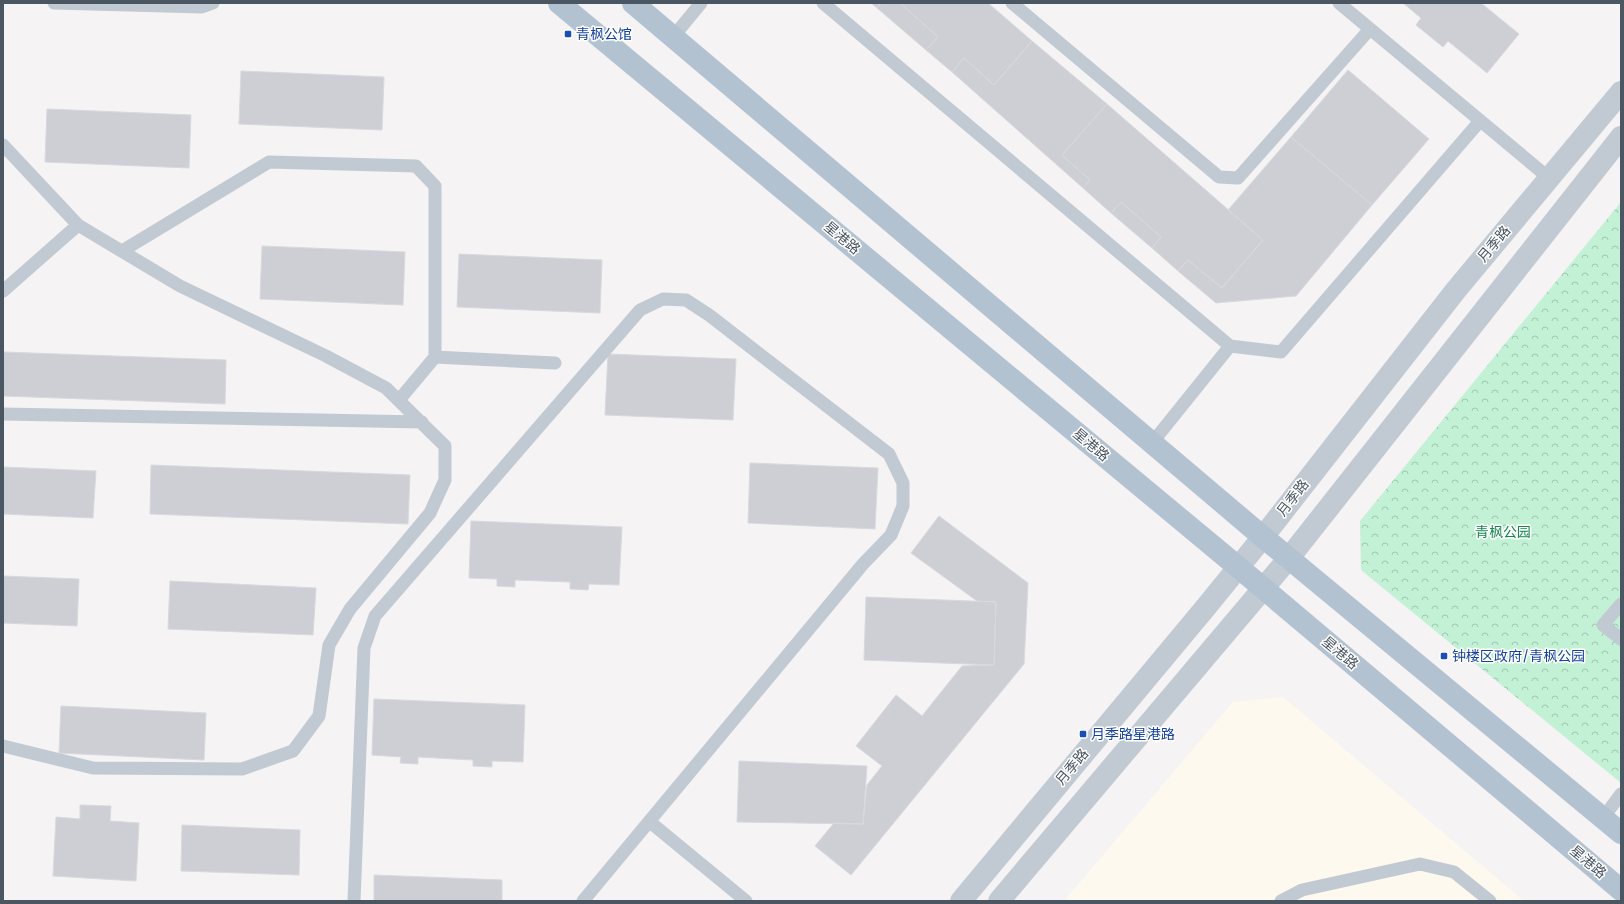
<svg xmlns="http://www.w3.org/2000/svg" width="1624" height="904" font-family="'Fira Sans','Noto Sans SC',sans-serif">
<style>
.commercial{fill:#fdf9ef}
.park{fill:url(#park-crowns)}
.building{fill:#cdcfd5;stroke:#d7d9de}
.lines{fill:none;stroke-linecap:round;stroke-linejoin:round}
.service{stroke:#c1cad2;stroke-width:13}
.tertiary{stroke:#c1cad2;stroke-width:22}
.primary{stroke:#b3c2d1;stroke-width:22}
.transit-dot{fill:#1a4fb4;stroke:#fff;stroke-width:1.5}
.labels{text-anchor:middle;dominant-baseline:central;stroke-width:3;stroke-linejoin:round;paint-order:stroke}
.transit-label{font-size:14px;fill:#164399;stroke:#fff;text-anchor:start}
.street-label{font-size:14px;fill:#4a5661;stroke:#fff}
.park-label{font-size:14px;fill:#17864f;stroke:#fff}
</style>
<defs>
<pattern id="park-crowns" width="20" height="18" patternUnits="userSpaceOnUse"><rect width="20" height="18" fill="#c3f1d5"/><path d="M2 6a3 3 0 1 1 6 0M12 15a3 3 0 1 1 6 0" fill="none" stroke="#a0c6b0"/></pattern>
</defs>
<rect width="100%" height="100%" fill="#f5f3f3"/>
<path class="commercial" d="M1283,697L1524,901H1064L1233,702Z"/>
<path class="park" d="M1621,202V783L1361,570L1360,521Z"/>
<path class="building" d="M871,3H881L877,8Z
M881,3H900L938,37L926,50L877,8Z
M900,3H988L1032,41L994,85L964,58L952,72L926,50L938,37Z
M1403,3H1481L1519,34L1487,73L1448,41L1443,47L1416,25L1421,18Z
M1032,41L1107,104L1062,155L1090,180L1083,188L952,72L964,58L994,85Z
M1348,70L1429,139L1372,205L1291,137Z
M241,71L384,77L382,130L239,124Z
M1107,104L1263,240L1222,288L1188,260L1178,271L1152,248L1161,237L1121,202L1111,213L1083,188L1090,180L1062,155Z
M47,109L191,115L189,168L45,162Z
M1291,137L1372,205L1296,296L1216,303L1178,271L1188,260L1222,288L1263,240L1228,210Z
M1121,202L1161,237L1152,248L1111,213Z
M262,246L405,252L403,305L260,299Z
M459,254L602,260L600,313L457,307Z
M3,352L226,360L225,404L3,396Z
M608,354L736,359L733,420L605,415Z
M750,463L878,468L875,529L748,523Z
M151,465L410,475L408,524L150,514Z
M3,467L96,471L93,518L3,514Z
M939,516L1028,583L1024,664L851,875L815,846L834,823L863,824L867,785L882,766L856,746L896,695L922,716L962,666L994,665L996,602L977,601L911,553Z
M471,521L622,527L619,585L589,584L588,590L570,589V582L515,580V587L497,586V579L469,578Z
M3,576L79,579L77,626L3,623Z
M170,581L316,588L313,635L168,629Z
M866,597L996,602L994,665L864,660Z
M374,699L525,705L523,762L492,761V767L473,766V760L418,757V764L400,763L401,757L372,755Z
M61,706L206,713L204,760L59,753Z
M739,761L867,766L863,824L737,822Z
M80,805L111,806L110,821L139,823L136,881L53,876L56,817L80,819Z
M182,825L300,830L299,875L181,871Z
M374,875L502,880V901H374Z"/>
<g class="lines">
<path class="service" d="M54,3L202,7L213,3
M823,3L1230,346L1281,352L1480,121
M1012,3L1219,177L1238,178L1370,29
M1339,3L1549,178
M673,37L701,3
M3,145L78,225L180,286L326,356L386,388L445,446V480L430,513L350,609L329,645L319,716L293,751L242,769L93,768L3,746
M122,251L269,162L416,166L435,186V357L399,400
M3,291L78,225
M435,357L555,363
M3,414L422,422
M1152,443L1230,346
M1621,604L1603,625L1621,639
M1603,818L1621,794
M650,822L746,901
M354,901L364,648L375,616L640,310L663,299L686,300L709,315L889,454L903,483V506L891,535L863,564L583,901
M1281,901L1302,890L1420,864L1454,872L1490,901"/>
<path class="tertiary" d="M961,901L1206,607L1263,537L1456,290L1621,92
M999,901L1289,558L1621,137"/>
<path class="primary" d="M559,3L1238,567L1621,890
M633,3L1263,537L1621,833"/>
</g>
<g class="transit-dot">
<rect x="564" y="30" width="8" height="8" rx="2"/>
<rect x="1440" y="652" width="8" height="8" rx="2"/>
<rect x="1079" y="730" width="8" height="8" rx="2"/>
</g>
<g class="labels">
<g class="transit-label">
<text x="576" y="34">青枫公馆</text>
<text x="1452" y="656">钟楼区政府/青枫公园</text>
<text x="1091" y="734">月季路星港路</text>
</g>
<g class="street-label">
<text transform="translate(842 238) rotate(40)">星港路</text>
<text transform="translate(1494 244) rotate(-50)">月季路</text>
<text transform="translate(1091 445) rotate(40)">星港路</text>
<text transform="translate(1293 498) rotate(-52)">月季路</text>
<text transform="translate(1340 653) rotate(40)">星港路</text>
<text transform="translate(1072 767) rotate(-50)">月季路</text>
<text transform="translate(1588 862) rotate(40)">星港路</text>
</g>
<g class="park-label">
<text x="1503" y="532">青枫公园</text>
</g>
</g>
<rect width="1624" height="904" fill="none" stroke="#4a5661" stroke-width="8"/>
</svg>
